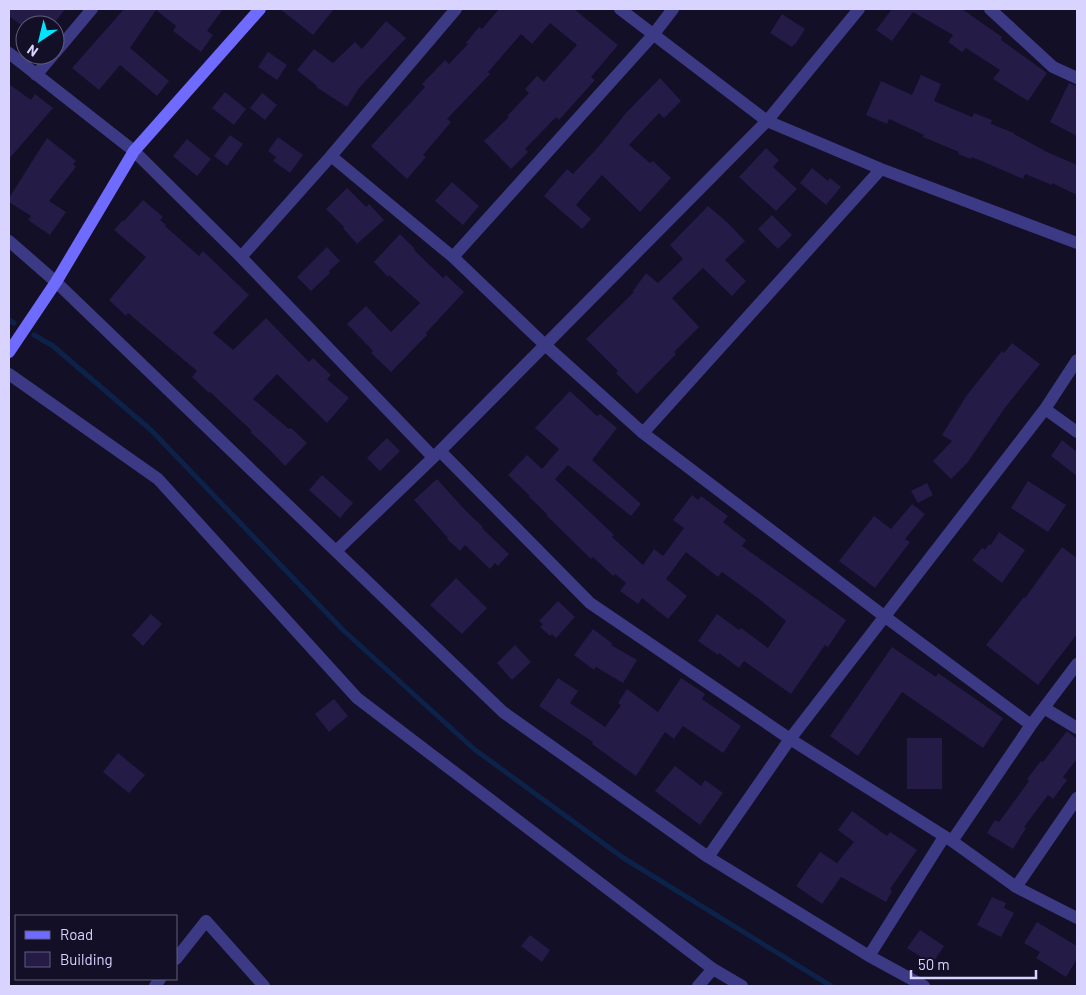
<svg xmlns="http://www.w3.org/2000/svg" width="1086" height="995" font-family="Barlow,sans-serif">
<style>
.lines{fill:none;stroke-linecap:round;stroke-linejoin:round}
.stream{stroke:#0c2248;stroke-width:5}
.building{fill:#241b47}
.street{stroke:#3d3a85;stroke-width:12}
.secondary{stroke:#6f6bff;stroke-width:12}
</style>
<rect width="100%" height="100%" fill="#130f26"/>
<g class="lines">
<path class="stream" d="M9,320L14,323
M34,335L53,346L151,430L343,630L474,749L622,857L831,986"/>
</g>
<path class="building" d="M9,9H65L53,25H21L9,16Z
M124,9H223L207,31L213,35L201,52L173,31L176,26L156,10L130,48L169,81L157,96L120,65L99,90L72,68Z
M280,9H334L313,35Z
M499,9H574L618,45L591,77L595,80L559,120L556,117L525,149L528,152L511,169L484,141L509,117L507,116L529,93L525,89L537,76L544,82L577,45L550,23L532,44L521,34L488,72L490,74L447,119L451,122L423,155L426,157L407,179L371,146L425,87L422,84L445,60L449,64L468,44L466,43L479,27L482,29Z
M892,9H962L1002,37L1001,40L1047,73L1028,101L993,79L1000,70L966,48L962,52L948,42L953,35L913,12L892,41L876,30Z
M782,14L805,29L795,45L794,44L792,47L770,33Z
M386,21L406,38L359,88L347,107L316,87L317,86L297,70L314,49L333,63L355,42L362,49Z
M268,52L287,65L277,80L258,67Z
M921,75L941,84L934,101L972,117L974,113L992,120L991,124L1014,133V134L1047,152L1077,165V195L1052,183V185L1025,174L1023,179L972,157L971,159L958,154L959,152L923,137L924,135L889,119L887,124L866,115L881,81L912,95Z
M660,78L681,101L664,118L659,113L629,145L650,163L653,161L671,178L640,212L602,175L576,205L591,219L582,229L544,196L567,169L573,174L600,145L626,113Z
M1069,83L1077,86V136L1050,122Z
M9,84L31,100L35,94L53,108L9,159Z
M225,92L246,109L234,125L212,108Z
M262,93L277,105L265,120L250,108Z
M230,135L243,144L227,166L214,156Z
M278,137L303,155L290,173L273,161L276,157L268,151Z
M47,138L76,161L73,164L76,167L49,201L66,212L50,235L28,220L31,216L9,202V198Z
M187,139L211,159L197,176L173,156Z
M766,148L779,160L773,167L797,189L776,211L739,177Z
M812,168L828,181L830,178L841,187L826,205L800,183Z
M452,182L479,206L463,225L435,201Z
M347,188L366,207L369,204L384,220L357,244L343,228L344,227L326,209Z
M143,200L163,217L160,220L166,225L165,226L199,256L203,251L249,295L213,333L233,350L266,318L309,362L313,358L331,375L327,379L349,398L327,423L277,374L253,399L289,429L291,428L307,443L285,466L269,449L250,432L252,431L210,392L209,393L192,377L197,371L128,313L126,316L109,300L146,257L114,230L123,220L124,221Z
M708,206L728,223L745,241L725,260L746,281L732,296L703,268L672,298L699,327L674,352L676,354L637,394L616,373L618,371L586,339L634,292L633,291L646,273L658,283L683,259L670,245Z
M772,215L792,235L778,249L758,229Z
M400,234L415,249L414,250L443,278L446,275L464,292L426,333L427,335L391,372L371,353L373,351L347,324L366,306L391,332L420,303L389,275L388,277L374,262Z
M327,247L340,261L329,271L330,273L311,291L297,277Z
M1012,343L1040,364L1004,409L968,462L951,479L933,461L952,441L942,435L967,395L1002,351L1004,353Z
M570,391L597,416L600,414L617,428L592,460L641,504L631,516L568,465L555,479L614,535L612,537L643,565L654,549L663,556L684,528L673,520L692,495L698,500L701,496L728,516L723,522L746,540L742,546L846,620L828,647L825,645L791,694L744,661L739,668L719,653L718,655L698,641L717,614L739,630L741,628L768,648L786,621L759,599L722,572L718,577L686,552L666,579L687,596L668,619L642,598L638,604L620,591L626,583L615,574L613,576L593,557L591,559L546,515L547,514L529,497L530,496L508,475L527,455L542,469L559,449L535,428Z
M387,438L400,451L380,471L367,458Z
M1062,440L1077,452V476L1051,456Z
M322,475L353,503L340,518L309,490Z
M437,479L465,510L483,527L482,528L509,554L498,566L495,563L490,569L465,545L460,551L447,539L448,538L414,500Z
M1028,481L1066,505L1048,532L1011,508Z
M927,483L933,495L918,503L911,491Z
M912,504L925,514L905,539L910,542L875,588L839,561L874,516L891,529Z
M999,532L1025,550L1002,583L972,560L982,548L985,550L989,544L991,545Z
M1062,547L1077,558V634L1038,685L986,645L1024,597L1025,598Z
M456,578L487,608L462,634L430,605Z
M558,601L575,617L556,638L552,634L550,636L540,627L543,624L539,621Z
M151,614L162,624L143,646L132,635Z
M593,629L613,644L611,645L637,660L623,683L596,667L594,670L574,655Z
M515,645L531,662L512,680L497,663Z
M892,647L936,677L938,673L1003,718L983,748L902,692L858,756L830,736Z
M558,678L578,691L570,703L605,727L621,705L618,703L627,689L658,712L681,678L705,694L702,699L741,726L723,753L683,726L674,739L665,732L636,776L592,744L593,742L539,706Z
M334,699L348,716L329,732L315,714Z
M1067,731L1077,739V759L1063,777L1067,780L1053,799L1048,795L1024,827L1026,828L1013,849L987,833L995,820L999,822L1029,781L1027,779L1041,761L1043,762Z
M907,738H942V789H907Z
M118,753L145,775L129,793L103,772Z
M675,766L701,786L705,780L723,793L700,825L655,791Z
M852,811L887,836L890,832L917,850L890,889L892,891L886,902L841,877L822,904L796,886L820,852L837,863L854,842L838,830Z
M992,897L1006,903L1004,908L1014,913L1001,937L977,925Z
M1037,922L1077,946V959L1066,977L1036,958L1040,952L1024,943Z
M920,930L944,946L932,964L907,948Z
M530,935L550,950L542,962L521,946Z"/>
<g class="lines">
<path class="street" d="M620,9L767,121L881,169L1077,243
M990,9L1053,67L1077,78
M9,53L134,151L241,257L433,457
M55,53L92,9
M36,75L53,55
M331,156L453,257L544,344L643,433L884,616L1031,725
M9,241L56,282L503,712L708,857L869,956L924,986
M241,257L331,156L456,9
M453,257L653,35L673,9
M9,374L158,479L357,698L713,969L742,986
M1045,409L1077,432
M643,433L881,169
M440,451L590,603L790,739L952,841L1016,887L1077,918
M336,551L440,451L767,121L859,9
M1044,708L1077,728
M952,841L1031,725L1077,664
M708,857L790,739L1045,409L1077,360
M1016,887L1077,798
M869,956L944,837
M176,959L206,921L264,986
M155,986L160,979
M698,986L713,969"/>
<path class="secondary" d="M9,352L56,282L134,151L260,9"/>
</g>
<rect width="1086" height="995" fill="none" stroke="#d9d4ff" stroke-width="20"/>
<rect x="15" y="915" width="162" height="65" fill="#130f26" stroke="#625e7d"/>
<rect x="25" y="931" width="25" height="8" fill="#6f6bff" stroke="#625e7d"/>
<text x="60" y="940" font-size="15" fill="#d9d4ff">Road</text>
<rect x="25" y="952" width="25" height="15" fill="#241b47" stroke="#625e7d"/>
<text x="60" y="965" font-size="15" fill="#d9d4ff">Building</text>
<g transform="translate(40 40) rotate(215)"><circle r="24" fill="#130f26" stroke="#625e7d"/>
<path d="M0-4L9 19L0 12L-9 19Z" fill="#00e5ff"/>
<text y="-8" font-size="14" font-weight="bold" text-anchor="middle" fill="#d9d4ff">N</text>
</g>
<path d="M911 970v8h125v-8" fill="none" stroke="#d9d4ff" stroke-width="2.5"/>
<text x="918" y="970" font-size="15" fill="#d9d4ff" stroke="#130f26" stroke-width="4" paint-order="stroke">50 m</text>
</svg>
